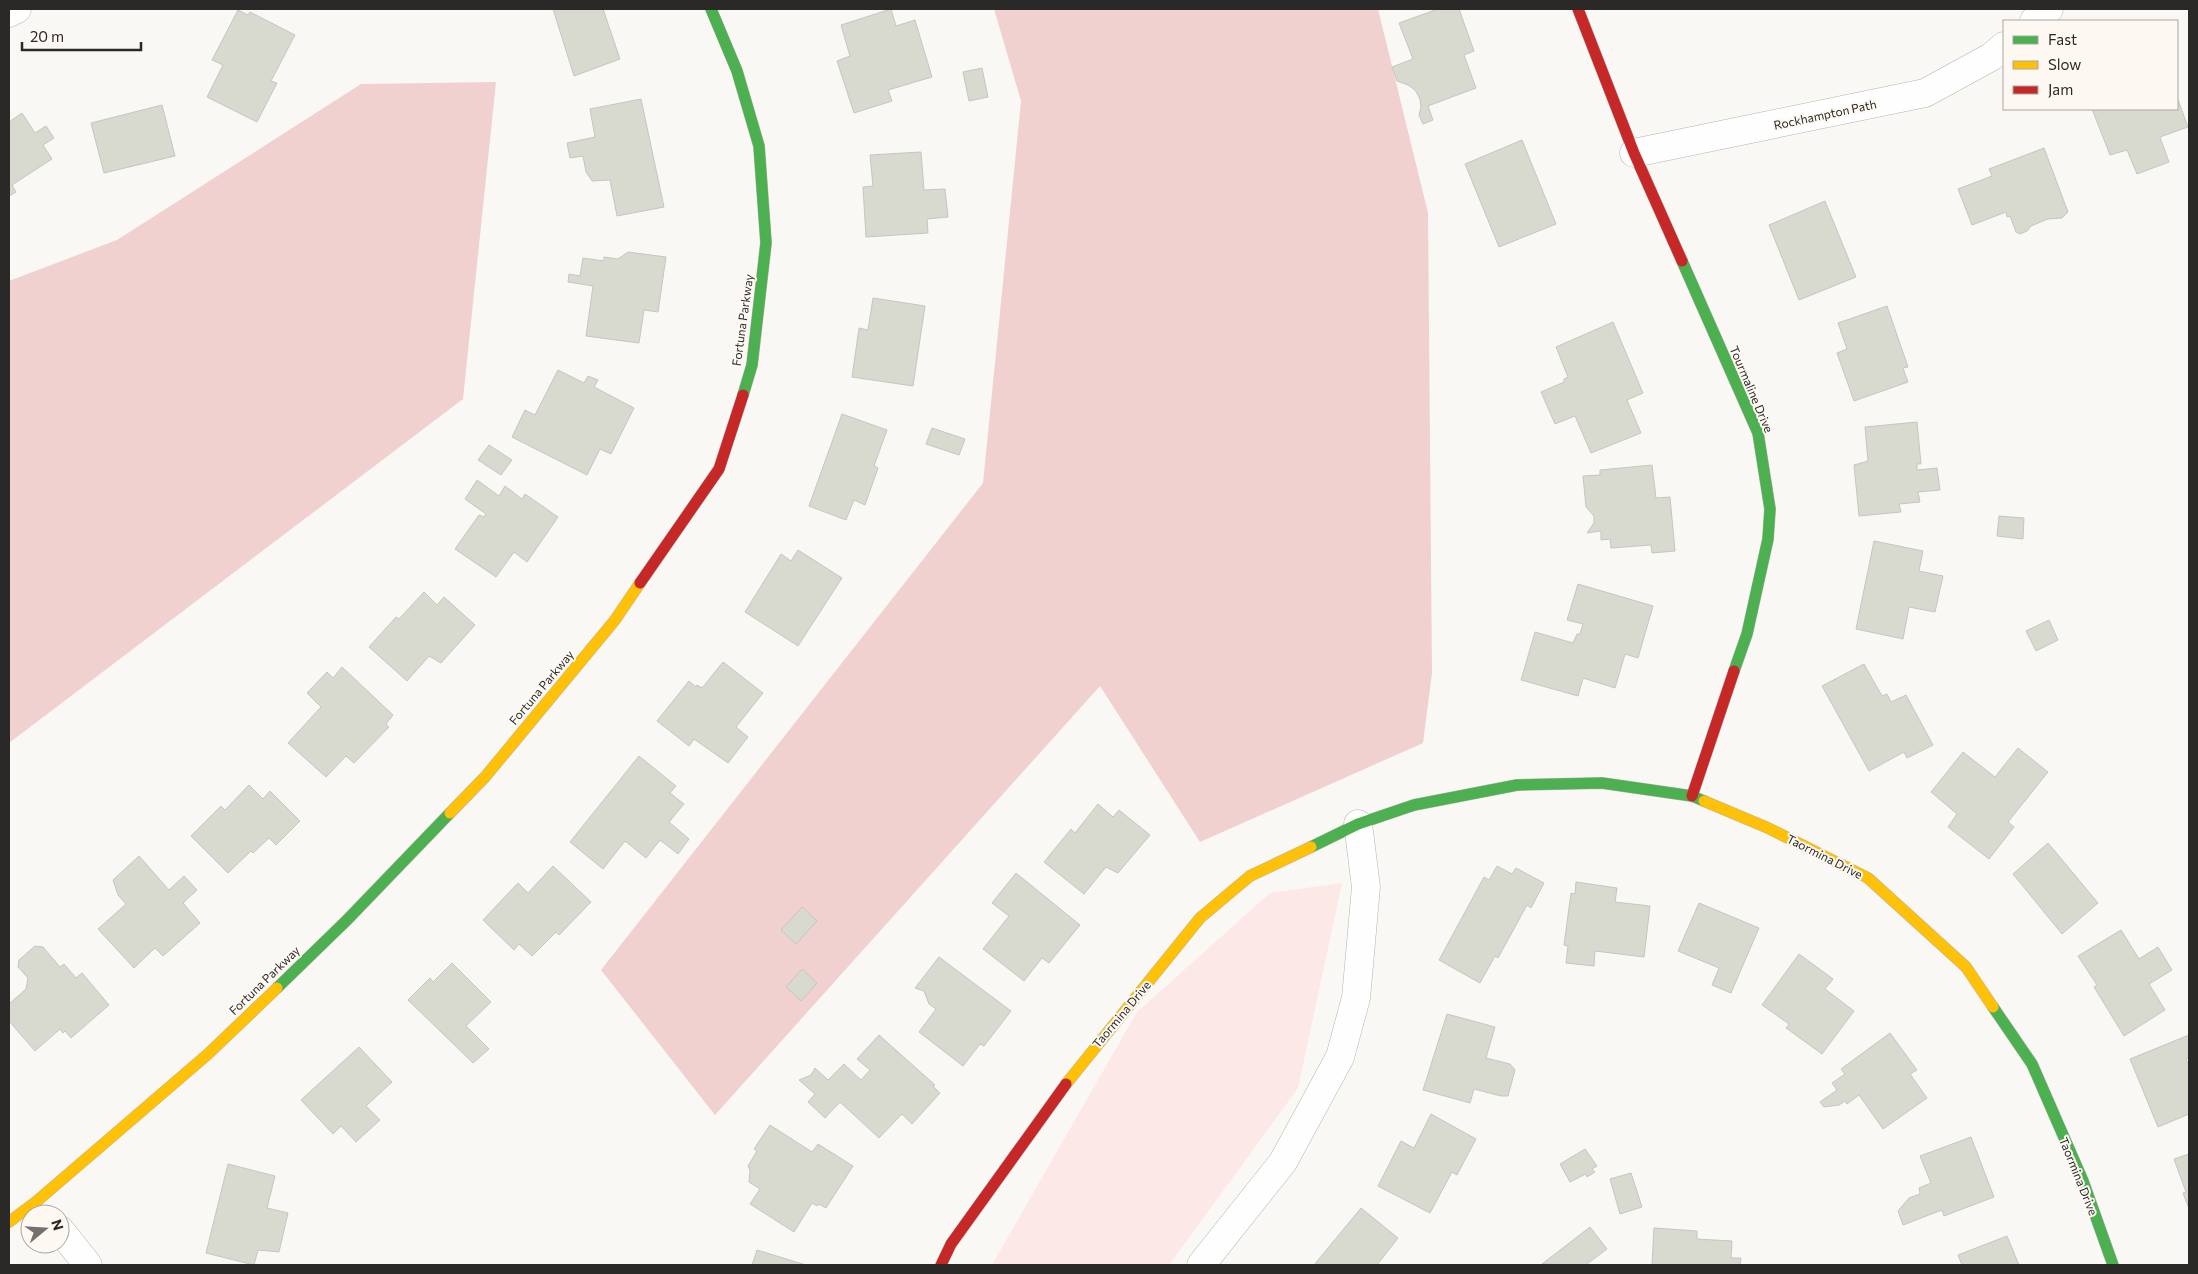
<svg xmlns="http://www.w3.org/2000/svg" width="2198" height="1274" font-family="Commissioner,sans-serif">
<style>
.green{fill:#fce8e6}
.forest{fill:#f0d1cf}
.building{fill:#d8dad0;stroke:#c6c5c2}
.lines{fill:none;stroke-linecap:round;stroke-linejoin:round}
.street-casing{stroke:#b5b3b0;stroke-width:29}
.fast-casing{stroke:#b5b3b0;stroke-width:12}
.slow-casing{stroke:#b5b3b0;stroke-width:12}
.jam-casing{stroke:#b5b3b0;stroke-width:12}
.street{stroke:#fefefe;stroke-width:28}
.fast{stroke:#4caf50;stroke-width:11}
.slow{stroke:#ffc107;stroke-width:11}
.jam{stroke:#c62828;stroke-width:11}
.labels{text-anchor:middle;dominant-baseline:central;stroke-width:4;stroke-linejoin:round;paint-order:stroke}
.street-label{font-size:12px;fill:#2b2927;stroke:#fdf9f2}
</style>
<rect width="100%" height="100%" fill="#faf8f5"/>
<path class="green" d="M1342,883L1298,1088L1169,1265H992L1137,1012L1270,893Z"/>
<path class="forest" d="M994,9H1378L1428,213L1432,673L1423,743L1200,842L1100,686L715,1115L601,970L983,483L1021,101Z
M496,82L463,399L9,743V281L117,240L361,84Z"/>
<path class="building" d="M553,9H603L620,59L574,76Z
M891,9L896,26L915,20L932,77L888,90L892,101L854,113L837,61L850,56L841,25Z
M1438,9H1459L1474,51L1464,55L1476,88L1428,106L1433,120L1423,124L1419,115L1421,107L1420,99L1415,90L1408,85L1397,81L1392,67L1413,59L1399,23Z
M238,10L248,15L250,12L295,35L271,81L277,83L257,122L207,97L223,65L212,60Z
M982,68L988,97L969,101L963,72Z
M2177,97L2188,127L2160,137L2169,162L2137,174L2127,150L2110,155L2092,109H2177Z
M641,99L664,207L617,216L610,180L592,181L586,172L583,156L570,158L567,143L595,137L590,109Z
M162,105L175,156L104,173L91,123Z
M22,113L35,133L46,126L54,138L43,145L52,159L12,185L16,192L9,196V122Z
M1522,140L1556,224L1499,247L1465,164Z
M2044,148L2068,212L2062,218L2048,219L2031,226L2027,231L2020,234L2016,232L2010,216L2007,217L2006,212L1972,225L1958,189L1992,176L1989,169Z
M921,152L924,190L945,189L948,217L927,219L928,233L866,237L863,187L873,186L870,155Z
M1825,201L1856,277L1799,300L1769,225Z
M628,252L666,257L658,312L644,310L639,343L586,336L593,286L568,282L569,274L580,276L583,258L604,261V257L618,259Z
M873,298L925,306L913,386L852,377L859,328L868,330Z
M1887,306L1908,367L1903,368L1908,382L1854,401L1837,353L1847,349L1838,323Z
M1613,322L1643,393L1627,400L1641,433L1591,453L1575,416L1555,424L1541,392L1564,382V379L1568,377L1556,347Z
M558,370L584,383L588,376L598,380L594,387L634,408L611,454L600,449L587,475L512,437L525,410L535,415Z
M842,414L887,430L874,466L878,468L865,505L854,500L846,520L809,506Z
M1917,422L1921,464H1917V470L1937,468L1940,490L1918,492L1920,502L1899,504L1901,512L1859,516L1854,465L1868,461L1865,427Z
M932,428L965,439L959,455L926,444Z
M489,445L512,460L501,475L478,460Z
M1652,465L1656,498L1670,497L1675,551L1652,553L1651,545L1611,548L1610,539L1601,540V531L1587,533L1594,523V516L1586,507L1583,476L1600,475V470Z
M477,480L499,496L505,486L522,499L525,494L558,517L527,562L514,552L496,577L455,549L479,515L484,517L486,514L465,499Z
M1999,516L2024,518L2023,539L1997,536Z
M1874,541L1923,551L1919,571L1943,576L1935,612L1909,607L1903,639L1856,629Z
M798,550L842,578L798,646L745,612L781,554L791,561Z
M1578,584L1653,606L1638,658L1625,654L1615,688L1583,678L1578,696L1521,680L1535,632L1573,643L1577,634H1580L1583,624L1567,620Z
M424,592L437,605L444,597L475,625L441,663L429,656L407,681L369,647L396,617L399,619Z
M2049,620L2058,640L2036,651L2026,631Z
M723,662L763,693L736,727L748,737L728,763L694,739L689,746L657,721L689,681L696,687L697,685L702,688Z
M1864,664L1882,696L1887,694L1891,702L1906,695L1933,745L1907,758L1904,752L1869,771L1822,686Z
M342,667L393,715L386,724L389,727L354,763L346,756L326,777L288,743L321,707L307,693L327,672L333,678Z
M2018,748L2048,772L2008,822L2014,827L1989,859L1948,827L1957,814L1931,792L1963,752L1995,777Z
M639,756L676,786L670,793L684,804L669,822L689,839L678,854L660,840L646,858L625,841L603,869L570,842Z
M249,785L263,799L270,791L300,821L276,845L269,838L253,853L251,851L228,873L191,836L221,806L225,810Z
M1098,804L1113,817L1119,810L1150,835L1118,873L1106,867L1084,894L1044,862L1071,829L1075,833Z
M2048,843L2098,903L2062,934L2013,874Z
M139,856L169,890L184,876L197,890L183,903L200,923L163,956L155,948L134,968L98,929L126,904L118,895L113,880Z
M553,866L591,902L559,935L556,932L532,956L519,944L514,950L483,920L518,883L528,893Z
M1497,866L1512,874L1516,868L1544,883L1531,908L1527,905L1498,958L1495,956L1480,983L1439,960L1484,877L1489,880Z
M1016,873L1080,925L1049,963L1042,958L1024,981L983,949L1009,916L992,903Z
M1576,882L1617,888L1615,902L1650,906L1644,957L1595,951L1594,966L1566,963L1568,946L1564,945L1571,893L1575,894Z
M1699,903L1759,928L1731,993L1712,985L1719,968L1678,951Z
M802,907L817,921L796,944L781,930Z
M2121,930L2139,959L2158,947L2172,970L2149,984L2165,1010L2124,1036L2094,987L2097,985L2078,956Z
M35,946L43,947L60,967L64,964L76,978L82,973L109,1005L71,1038L65,1031L63,1033L60,1029L35,1051L9,1021V1004L26,989L28,978L18,967L19,960Z
M1799,954L1833,979L1825,989L1854,1011L1822,1054L1786,1028L1789,1024L1762,1005Z
M939,957L1011,1011L984,1046L980,1044L963,1066L919,1032L936,1009L929,1004L924,991L915,988Z
M452,963L491,1002L466,1026L489,1049L473,1063L408,1000L430,978L433,982Z
M802,969L817,983L801,1001L786,987Z
M1447,1014L1495,1027L1486,1058L1510,1064L1515,1070L1508,1096H1501L1474,1089L1470,1103L1423,1090Z
M1890,1033L1917,1070L1910,1074L1927,1098L1883,1129L1859,1095L1847,1104L1845,1101L1839,1105L1824,1107L1820,1102L1837,1090L1832,1083L1845,1074L1841,1069Z
M879,1035L935,1085L933,1086L940,1093L912,1124L902,1114L879,1138L840,1102L825,1118L808,1102L815,1094L799,1080L811,1075L815,1068L828,1080L844,1064L861,1080L870,1070L857,1059Z
M2189,1035V1058L2186,1059L2189,1066V1114L2158,1127L2130,1059Z
M359,1047L392,1082L366,1106L380,1120L356,1142L341,1126L333,1134L301,1100Z
M1431,1114L1476,1139L1457,1175L1452,1172L1430,1213L1378,1186L1401,1141L1414,1148Z
M770,1125L812,1152L818,1144L853,1166L826,1208L819,1204L817,1206L812,1203L794,1232L750,1204L760,1189L749,1182L750,1170L748,1166L757,1151L754,1149Z
M1971,1137L1994,1197L1944,1216L1942,1210L1903,1225L1898,1211L1909,1198L1920,1194L1919,1188L1931,1183L1920,1156Z
M1585,1149L1597,1166L1592,1169L1595,1172L1587,1177L1586,1174L1570,1182L1560,1164Z
M2189,1154V1209L2183,1193L2186,1192L2174,1159Z
M228,1164L275,1176L267,1208L288,1213L279,1252L258,1250L254,1265L206,1253Z
M1631,1173L1642,1207L1620,1214L1610,1179Z
M1361,1208L1398,1238L1377,1265H1314Z
M1590,1227L1607,1249L1587,1264L1588,1265L1542,1264Z
M1654,1228L1697,1231V1239L1732,1241L1731,1258H1741L1740,1265H1652Z
M2007,1236L2019,1265H1962L1958,1255Z
M757,1250L806,1265H752Z"/>
<g class="lines">
<defs>
<path id="street" d="M9,13L17,9
M2034,21L2049,9
M1634,153L1925,93L1991,57L2004,46
M60,1230L88,1265
M1201,1265L1283,1162L1340,1057L1356,998L1366,887L1358,824"/>
<path id="fast" d="M711,9L737,71L759,146L766,243L752,365L743,395
M1682,261L1758,433L1770,509L1768,539L1747,634L1734,671
M1311,847L1358,824L1414,805L1517,785L1602,783L1692,796L1704,801
M277,988L347,920L450,813
M1993,1007L2032,1064L2083,1181L2113,1265"/>
<path id="slow" d="M1704,801L1768,828L1868,878L1966,967L1993,1007
M450,813L485,777L615,620L640,583
M1066,1084L1200,918L1250,876L1311,847
M9,1222L37,1201L208,1054L277,988"/>
<path id="jam" d="M1578,9L1634,153L1682,261
M640,583L719,469L743,395
M1692,796L1734,671
M941,1265L951,1244L1066,1084"/>
</defs>
<use href="#street" class="street-casing"/>
<use href="#fast" class="fast-casing"/>
<use href="#slow" class="slow-casing"/>
<use href="#jam" class="jam-casing"/>
<use href="#street" class="street"/>
<use href="#fast" class="fast"/>
<use href="#slow" class="slow"/>
<use href="#jam" class="jam"/>
</g>
<g class="labels">
<g class="street-label">
<text transform="translate(1825 114) rotate(-12)">Rockhampton Path</text>
<text transform="translate(742 320) rotate(-82)">Fortuna Parkway</text>
<text transform="translate(1752 389) rotate(67)">Tourmaline Drive</text>
<text transform="translate(541 687) rotate(-50)">Fortuna Parkway</text>
<text transform="translate(1825 856) rotate(27)">Taormina Drive</text>
<text transform="translate(264 980) rotate(-44)">Fortuna Parkway</text>
<text transform="translate(1121 1014) rotate(-50)">Taormina Drive</text>
<text transform="translate(2079 1176) rotate(68)">Taormina Drive</text>
</g>
</g>
<rect width="2198" height="1274" fill="none" stroke="#2b2927" stroke-width="20"/>
<rect x="2003" y="20" width="175" height="90" fill="#fdf9f2" stroke="#a9a6a1"/>
<rect x="2013" y="36" width="25" height="8" fill="#4caf50" stroke="#a9a6a1"/>
<text x="2048" y="45" font-size="15" fill="#2b2927">Fast</text>
<rect x="2013" y="61" width="25" height="8" fill="#ffc107" stroke="#a9a6a1"/>
<text x="2048" y="70" font-size="15" fill="#2b2927">Slow</text>
<rect x="2013" y="86" width="25" height="8" fill="#c62828" stroke="#a9a6a1"/>
<text x="2048" y="95" font-size="15" fill="#2b2927">Jam</text>
<g transform="translate(45 1229) rotate(72)"><circle r="24" fill="#fdf9f2" stroke="#a9a6a1"/>
<path d="M0-4L9 19L0 12L-9 19Z" fill="#73716f"/>
<text y="-8" font-size="14" font-weight="bold" text-anchor="middle" fill="#2b2927">N</text>
</g>
<path d="M22 42v8h119v-8" fill="none" stroke="#2b2927" stroke-width="2.5"/>
<text x="30" y="42" font-size="15" fill="#2b2927" stroke="#fdf9f2" stroke-width="4" paint-order="stroke">20 m</text>
</svg>
